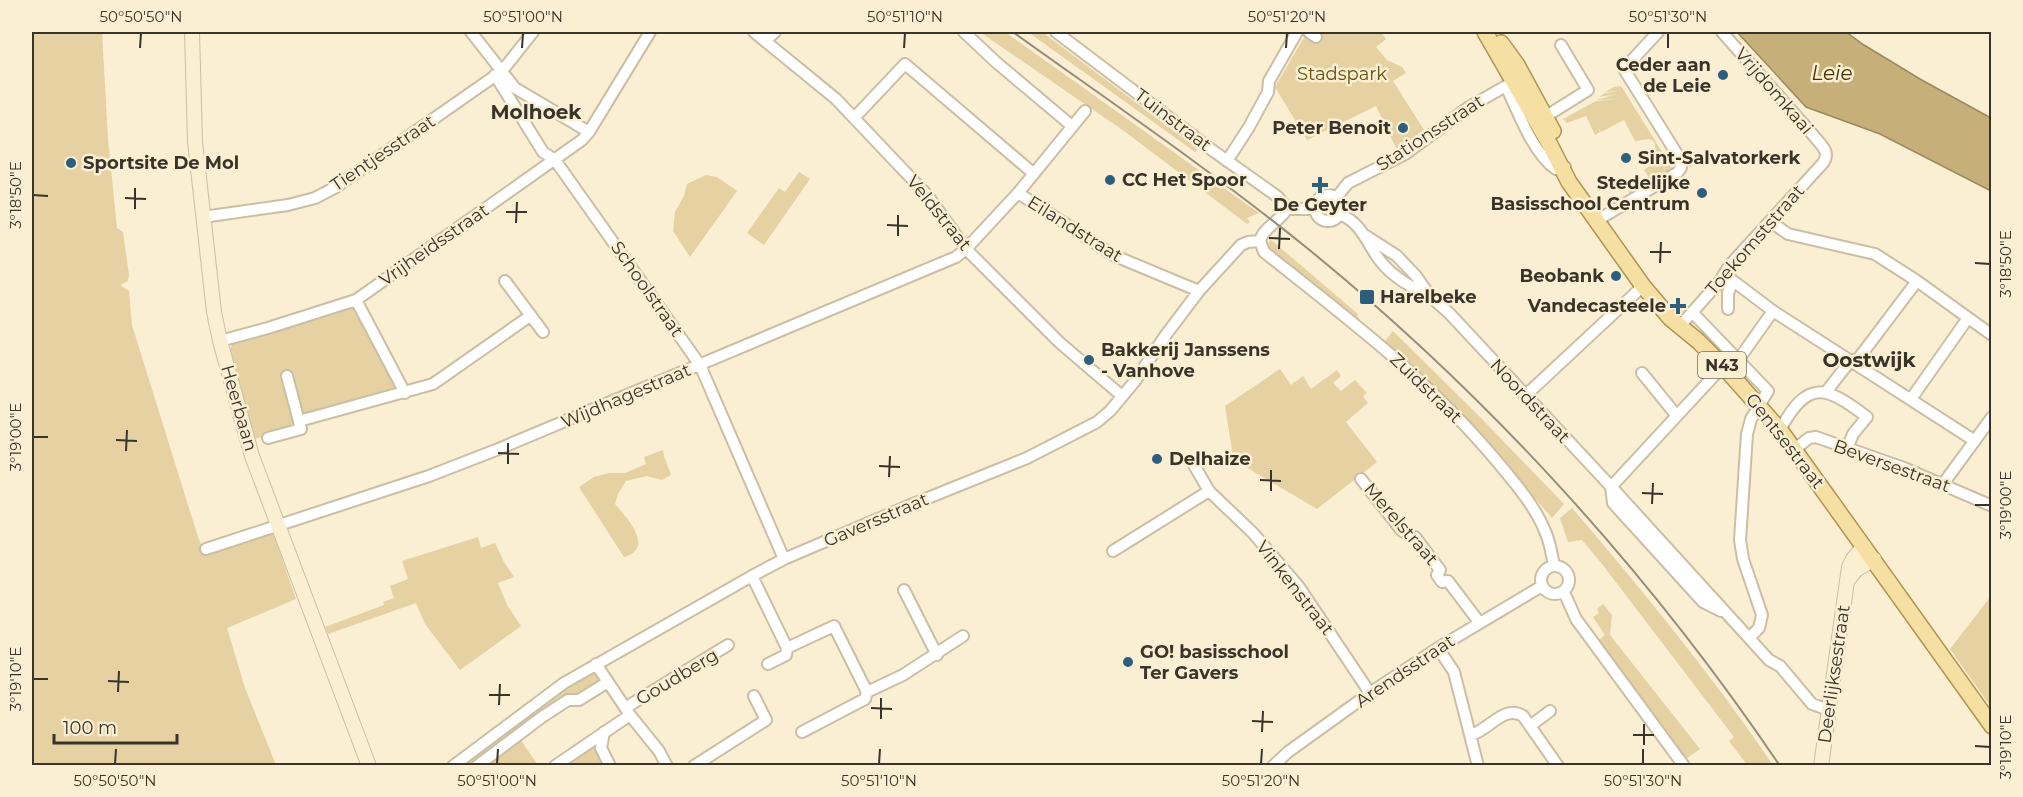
<svg xmlns="http://www.w3.org/2000/svg" width="2023" height="797" font-family="Montserrat,sans-serif">
<style>
.green{fill:#e5d1a2}
.water{fill:#c6af78;stroke:#9b8a60;stroke-width:1.5}
.lines{fill:none;stroke-linecap:round;stroke-linejoin:round}
.street-casing{stroke:#cabfa5;stroke-width:14}
.secondary-casing{stroke:#cabfa5;stroke-width:16}
.primary-casing{stroke:#b09551;stroke-width:18}
.street{stroke:#fff;stroke-width:10}
.secondary{stroke:#faefd1;stroke-width:14}
.primary{stroke:#f6dfa3;stroke-width:15}
.rail{stroke:#958e7b;stroke-width:2}
.ticks{fill:none;stroke:#383429;stroke-width:2}
.poi-dot{fill:#2d5e7c;stroke:#faefd3;stroke-width:2}
.labels{text-anchor:middle;dominant-baseline:central;stroke-width:5;stroke-linejoin:round;paint-order:stroke}
.shield{fill:#faefd3;stroke:#726c5c;stroke-width:1.5}
.shield-label{font-size:16px;font-weight:bold;fill:#383429}
.poi-label{font-size:18px;font-weight:bold;fill:#383429;stroke:#faefd3;text-anchor:start}
.park-label{font-size:18px;fill:#69520f;stroke:#faefd3}
.street-label{font-size:18px;fill:#383429;stroke:#faefd3}
.water-label{font-size:20px;font-style:italic;fill:#453506;stroke:#faefd3}
.neighbourhood-label{font-size:20px;font-weight:bold;fill:#383429;stroke:#faefd3}
.neatline{fill:none;stroke:#383429;stroke-width:2}
.ticks-label{font-size:15px;text-anchor:middle;fill:#383429}
</style>
<rect width="100%" height="100%" fill="#faefd3"/>
<path class="green" d="M32,32H102L108,139L117,228L123,232L129,275L128,281L120,285L129,291L132,325L198,537L204,552L269,531L273,533L296,599L227,628L245,688L276,765H32Z
M980,32H1005L1259,213L1247,218L1250,222L1247,224L1124,131Z
M1028,32H1042L1198,149L1195,152Z
M1325,32H1381L1386,39L1376,47L1387,60L1402,67L1406,73L1393,81L1424,130L1397,150L1376,106L1307,140L1275,87L1306,34L1315,40Z
M1621,86L1674,171L1631,196L1627,189L1636,183L1638,186L1650,179L1644,170L1651,165L1649,161L1651,159L1650,157L1655,152C1657,133 1644,141 1635,141L1624,120L1601,132L1598,127L1600,132L1595,135L1586,116L1567,123L1563,119L1596,101L1621,99L1596,100L1617,94L1599,97L1605,93L1621,91L1605,92L1614,87Z
M799,172L810,179L764,245L747,233L779,188L785,192Z
M706,175L717,177L737,191L690,257L673,231L675,212L684,196L687,184Z
M1270,239L1358,314L1357,316L1359,318L1357,320L1275,253L1268,246Z
M353,308L358,310L395,388L390,393L304,415L299,413L297,427L254,439L230,349L233,343Z
M1393,331L1479,416L1564,504L1552,518L1471,424L1385,341Z
M1280,369L1291,385L1303,376L1311,389L1337,370L1341,376L1333,383L1341,391L1355,380L1367,393L1363,396L1368,403L1346,422L1377,462L1317,509L1239,463L1233,456L1225,406Z
M663,450L664,456L671,475L662,480L647,476L626,481L618,494L615,504C626,517 656,548 624,557L579,487L594,477L609,473H625L646,464L644,457Z
M1572,508C1643,591 1712,675 1773,765H1747L1729,741L1734,737L1602,564L1582,540L1568,542L1560,518Z
M478,537L481,548L495,543L504,562L514,577L498,583L507,605L521,626L460,670L425,624L416,603L328,634L325,627L384,605L383,602L394,598L390,586L408,579L402,561Z
M1991,596V707L1950,649Z
M1603,604L1612,615L1610,635L1700,749L1687,758H1684L1598,641L1605,635L1593,617L1599,613L1597,609Z
M591,672L596,673L600,679L597,685L529,722L471,765L462,766L572,683Z
M520,739L538,765L484,766Z
M598,739L607,766H559Z"/>
<path class="water" d="M1737,32H1846L1864,45L1920,79L1991,118V191L1880,134L1806,107Z"/>
<g class="lines">
<defs>
<path id="street" d="M471,32L515,88L589,132
M754,32L836,99L928,196L966,249L1059,342L1122,396
M964,32L997,63L1072,126
M1056,32L1212,150L1278,197L1287,209
M1309,32L1316,37
M765,41L775,32
M495,75L543,152L555,160L700,365L784,559
M1506,86C1517,110 1534,155 1556,169L1565,167
M854,118L905,64L1033,173
M1540,120L1588,90L1561,45
M1227,161L1249,127L1268,92L1269,81L1297,32
M1018,193L1115,256L1199,291
M1315 208a13 13 0 1 1 26 0a13 13 0 1 1-26 0Z
M1336,198L1348,183L1405,154L1469,107L1513,82L1519,83
M1287,209H1315
M1340,214C1360,223 1365,238 1376,255C1388,274 1408,286 1428,295
M203,217L288,205L315,198L336,187L502,71L533,32
M1596,221L1677,173L1681,168L1680,159L1624,69L1658,32
M1771,222L1788,234L1875,254L1917,281L1992,335
M1366,236L1397,256L1416,276L1430,296L1450,314L1617,493L1749,638L1769,660L1780,666L1812,704L1829,710
M1260,241L1264,252C1346,317 1428,379 1495,459C1513,481 1534,504 1545,531C1550,542 1552,554 1554,566
M1260,241C1263,228 1280,221 1287,209
M1724,274L1773,311L1975,441
M505,281L543,332
M356,300L405,393
M1728,309V293L1733,281
M1692,312L1768,391L1751,419L1747,434L1740,540L1743,559L1762,615L1759,628L1749,638
M1680,326L1720,281L1729,266L1823,163C1831,152 1821,145 1813,135L1722,32
M220,341L268,328L356,300L582,140L589,132L650,32
M1739,359L1773,311
M1855,363L1917,281
M1642,373L1677,416
M1826,392L1851,360
M1525,396L1643,286
M1911,399L1968,318
M299,421L433,384L530,316
M1780,430C1808,378 1826,386 1867,417L1853,434L1847,449
M268,438L301,429L287,376
M1795,449L1809,438L1816,437L1904,468L1992,506
M1194,465L1209,491
M1361,479L1402,531L1415,537L1440,570
M1943,484L1992,417
M1611,487L1613,503L1703,602L1721,611
M1611,487L1723,366
M206,549L429,476L496,450L956,257L966,249L1018,193L1085,111
M1113,551L1209,491L1253,533L1299,587L1370,693
M1541 580a14 14 0 1 1 28 0a14 14 0 1 1-28 0Z
M1440,570L1437,575L1442,582L1448,581L1479,622
M752,576L787,648L834,626L867,692L865,699L802,732
M904,590L937,655
M1564,592L1576,619L1684,766
M1438,648L1454,672L1478,766
M596,664L630,715L659,751L667,766
M768,664L786,655L787,648
M867,692L903,675L963,636
M625,708L728,645
M1530,726L1550,711
M604,732L601,748L610,766
M1471,735C1489,730 1504,704 1523,716L1558,766
M453,766L564,683L752,576L784,559L913,504L1027,458L1097,422L1110,411L1135,381L1165,336L1199,291L1241,245L1248,242L1260,241
M477,766L542,717L568,700H579L608,682
M555,766L630,715
M694,766L766,720L754,696
M1273,766L1288,752L1370,693L1438,648L1542,586"/>
<path id="secondary" d="M192,32L195,142L214,312L220,341L252,456L369,766
M1848,580L1856,570L1874,559
M1821,766L1849,567L1853,559L1864,546"/>
<path id="primary" d="M1485,32L1549,143L1569,182L1643,286L1670,318L1698,341L1723,366L1780,430L1992,726
M1501,43L1517,65L1553,131"/>
</defs>
<use href="#street" class="street-casing"/>
<use href="#secondary" class="secondary-casing"/>
<use href="#primary" class="primary-casing"/>
<use href="#street" class="street"/>
<use href="#secondary" class="secondary"/>
<use href="#primary" class="primary"/>
<path class="rail" d="M1013,32C1112,103 1212,171 1307,248C1488,395 1649,572 1780,766"/>
</g>
<path class="ticks" d="M140,48L141,33M522,48L523,33M904,48L905,33M1286,48L1287,33M1668,48V33M33,195L48,196M125,198L146,199M135,209V188M506,212H527M516,223L517,202M887,225L908,226M898,236V215M1269,238L1290,239M1279,249L1280,228M1650,252H1671M1660,263L1661,242M1975,263L1990,264M33,437H48M116,440L137,441M126,451L127,430M498,453L519,454M508,464V443M879,466L900,467M889,477L890,456M1260,480L1281,481M1271,491V470M1642,493L1663,494M1652,504L1653,483M1975,505H1990M33,679H48M108,681L129,682M118,692L119,671M489,695H510M499,705L500,684M871,708L892,709M881,719V698M1252,721L1273,722M1262,732L1263,711M1633,735H1654M1644,745V724M1975,746L1990,747M115,764L116,749M497,764L498,749M879,764L880,749M1261,764L1262,749M1643,764V749"/>
<g class="poi-dot">
<circle cx="1723" cy="75" r="6"/>
<circle cx="1403" cy="128" r="6"/>
<circle cx="1626" cy="158" r="6"/>
<circle cx="71" cy="163" r="6"/>
<circle cx="1110" cy="180" r="6"/>
<path d="M1317 176h6v6h6v6h-6v6h-6v-6h-6v-6h6z"/>
<circle cx="1702" cy="193" r="6"/>
<circle cx="1616" cy="276" r="6"/>
<rect x="1359" y="289" width="16" height="16" rx="3"/>
<path d="M1675 297h6v6h6v6h-6v6h-6v-6h-6v-6h6z"/>
<circle cx="1089" cy="360" r="6"/>
<circle cx="1157" cy="459" r="6"/>
<circle cx="1128" cy="662" r="6"/>
</g>
<g class="labels">
<rect class="shield" x="1698" y="352" width="48" height="26" rx="4.5"/>
<g class="shield-label">
<text x="1722" y="365">N43</text>
</g>
<g class="poi-label">
<text x="1711" y="65" text-anchor="end">Ceder aan<tspan x="1711" dy="21">de Leie</tspan></text>
<text x="1391" y="128" text-anchor="end">Peter Benoit</text>
<text x="1638" y="158">Sint-Salvatorkerk</text>
<text x="83" y="163">Sportsite De Mol</text>
<text x="1122" y="180">CC Het Spoor</text>
<text x="1690" y="183" text-anchor="end">Stedelijke<tspan x="1690" dy="21">Basisschool Centrum</tspan></text>
<text x="1320" y="205" text-anchor="middle">De Geyter</text>
<text x="1604" y="276" text-anchor="end">Beobank</text>
<text x="1380" y="297">Harelbeke</text>
<text x="1666" y="306" text-anchor="end">Vandecasteele</text>
<text x="1101" y="350">Bakkerij Janssens<tspan x="1101" dy="21">- Vanhove</tspan></text>
<text x="1169" y="459">Delhaize</text>
<text x="1140" y="652">GO! basisschool<tspan x="1140" dy="21">Ter Gavers</tspan></text>
</g>
<g class="park-label">
<text x="1342" y="74">Stadspark</text>
</g>
<g class="street-label">
<text transform="translate(1774 91) rotate(49)">Vrijdomkaai</text>
<text transform="translate(1173 120) rotate(37)">Tuinstraat</text>
<text transform="translate(1430 133) rotate(-33)">Stationsstraat</text>
<text transform="translate(383 153) rotate(-34)">Tientjesstraat</text>
<text transform="translate(939 213) rotate(51)">Veldstraat</text>
<text transform="translate(1075 229) rotate(32)">Eilandstraat</text>
<text transform="translate(1755 240) rotate(-49)">Toekomststraat</text>
<text transform="translate(434 245) rotate(-35)">Vrijheidsstraat</text>
<text transform="translate(647 289) rotate(55)">Schoolstraat</text>
<text transform="translate(1426 388) rotate(44)">Zuidstraat</text>
<text transform="translate(626 396) rotate(-23)">Wijdhagestraat</text>
<text transform="translate(1530 401) rotate(47)">Noordstraat</text>
<text transform="translate(239 408) rotate(74)">Heerbaan</text>
<text transform="translate(1785 441) rotate(52)">Gentsestraat</text>
<text transform="translate(1892 466) rotate(20)">Beversestraat</text>
<text transform="translate(876 520) rotate(-23)">Gaversstraat</text>
<text transform="translate(1401 524) rotate(49)">Merelstraat</text>
<text transform="translate(1295 588) rotate(52)">Vinkenstraat</text>
<text transform="translate(1405 671) rotate(-34)">Arendsstraat</text>
<text transform="translate(1834 674) rotate(-82)">Deerlijksestraat</text>
<text transform="translate(677 677) rotate(-31)">Goudberg</text>
</g>
<g class="water-label">
<text x="1832" y="73">Leie</text>
</g>
<g class="neighbourhood-label">
<text x="536" y="112">Molhoek</text>
<text x="1869" y="360">Oostwijk</text>
</g>
</g>
<rect width="2023" height="797" fill="none" stroke="#faefd3" stroke-width="66"/>
<path d="M54 734v9h123v-9" fill="none" stroke="#383429" stroke-width="3"/>
<text x="63" y="734" font-size="18" fill="#383429" stroke="#faefd3" stroke-width="4.5" paint-order="stroke">100 m</text>
<rect x="33" y="33" width="1957" height="731" class="neatline"/>
<g class="ticks-label">
<text x="141" y="22">50°50'50"N</text>
<text x="523" y="22">50°51'00"N</text>
<text x="905" y="22">50°51'10"N</text>
<text x="1287" y="22">50°51'20"N</text>
<text x="1668" y="22">50°51'30"N</text>
<text transform="translate(16 195) rotate(-90)" y="5">3°18'50"E</text>
<text transform="translate(2006 264) rotate(-90)" y="5">3°18'50"E</text>
<text transform="translate(16 437) rotate(-90)" y="5">3°19'00"E</text>
<text transform="translate(2006 505) rotate(-90)" y="5">3°19'00"E</text>
<text transform="translate(16 679) rotate(-90)" y="5">3°19'10"E</text>
<text transform="translate(2006 747) rotate(-90)" y="5">3°19'10"E</text>
<text x="115" y="786">50°50'50"N</text>
<text x="497" y="786">50°51'00"N</text>
<text x="879" y="786">50°51'10"N</text>
<text x="1261" y="786">50°51'20"N</text>
<text x="1643" y="786">50°51'30"N</text>
</g>
</svg>
